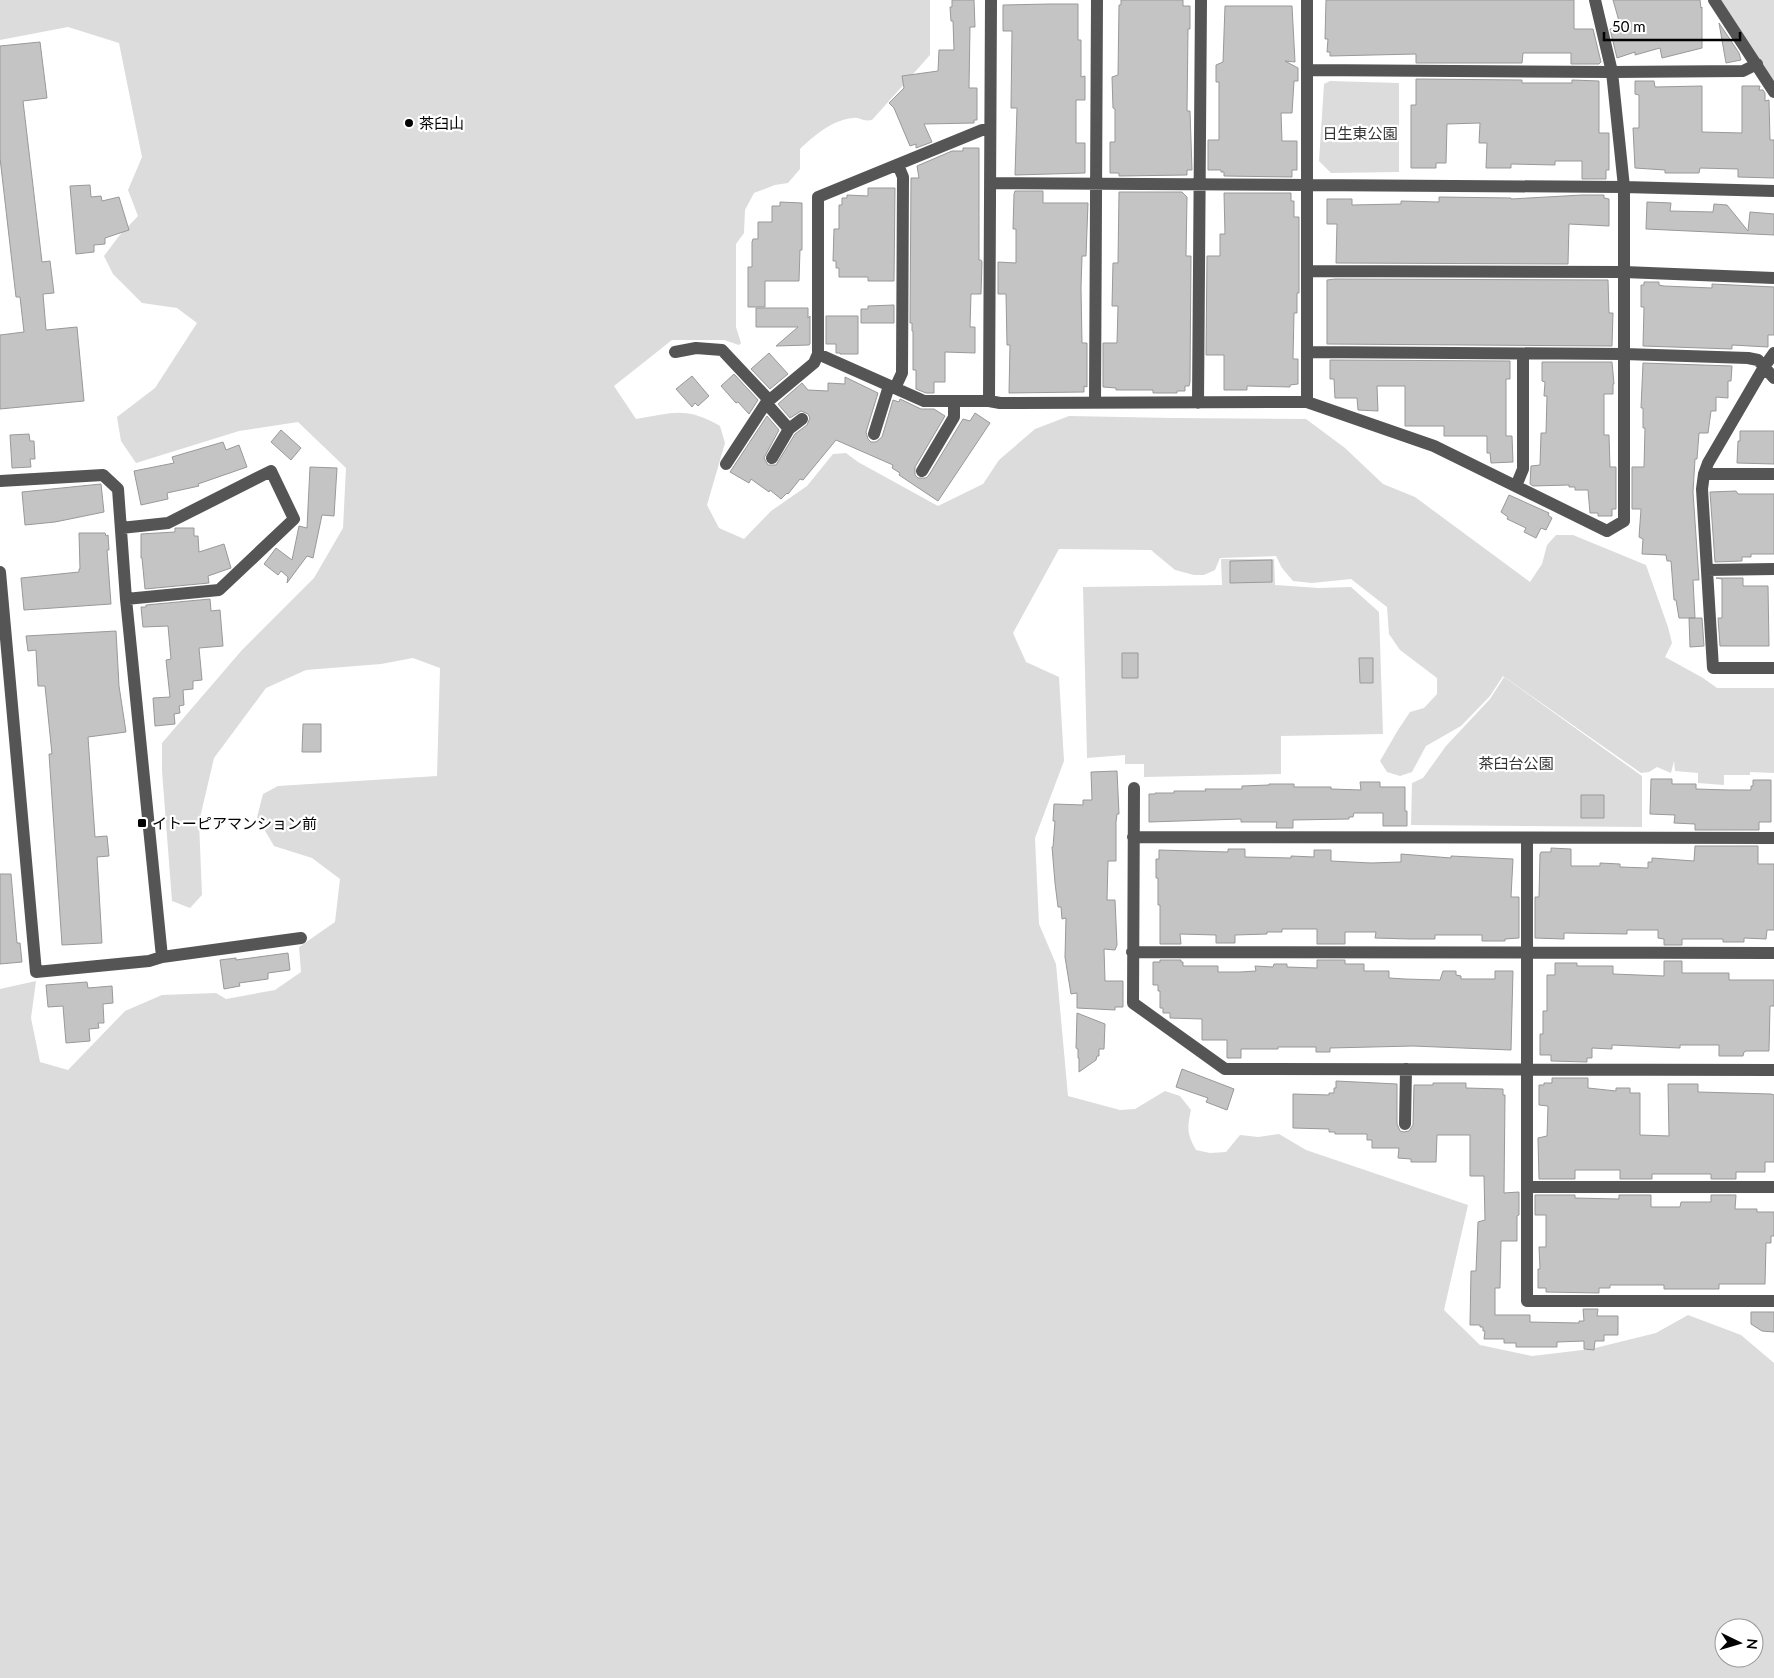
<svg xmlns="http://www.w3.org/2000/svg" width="1774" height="1678" font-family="Lato,'Noto Sans JP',sans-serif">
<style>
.green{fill:#dcdcdc;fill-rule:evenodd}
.building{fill:#c4c4c4;stroke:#999}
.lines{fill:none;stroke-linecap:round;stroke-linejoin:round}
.minor{stroke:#555;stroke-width:12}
.poi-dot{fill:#000;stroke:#fff;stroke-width:2}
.labels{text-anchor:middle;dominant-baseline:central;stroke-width:4.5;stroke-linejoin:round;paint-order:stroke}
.poi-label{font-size:15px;fill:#000;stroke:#fff;text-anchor:start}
.park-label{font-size:15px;fill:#333;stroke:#fff}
</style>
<rect width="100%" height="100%" fill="#fff"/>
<path class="green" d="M0,0H930V55L872,120C862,122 860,117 853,118C832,120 815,135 800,149V169L788,183L775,185L754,193L745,210L744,233L736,244V327L741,343L739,345L724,340H672L614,386L636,419C673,413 686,406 720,426L725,443L707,505L719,528L744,539L771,511L807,486L833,454L846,453L858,462L938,506L983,484L999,460L1035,429L1069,416L1173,418L1306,419L1345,448L1383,484L1415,497L1530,582L1542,564L1547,545L1556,535H1573L1646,565L1668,627L1672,643L1665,657L1703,678L1717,688H1774V773L1750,772V775H1724V785L1698,783V773L1675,771L1674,761L1671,773L1657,767L1649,772L1641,773L1503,676L1490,696L1461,726L1426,746L1412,772L1400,776L1387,772L1380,761L1398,730L1410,712L1424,708L1437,694V678L1400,650L1389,634L1387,607L1351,579L1312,583L1293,581L1282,568L1276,556L1220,558L1215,570L1204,575H1194L1175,570L1151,550L1059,549L1013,633L1026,662L1059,677L1064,761L1035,838L1039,924L1056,964L1068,1096L1120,1110L1135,1109L1165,1091L1180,1096L1191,1110C1187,1128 1187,1134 1196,1150L1210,1153L1226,1152L1240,1135L1258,1137L1279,1134L1306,1150L1468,1205L1444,1310L1480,1345L1532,1356L1591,1349L1656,1333L1688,1315L1741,1335L1774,1363V1678H0V989L36,981L31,1018L40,1062L68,1070L125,1011L162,995L216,993L226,999L275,990L301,972L299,947L335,922L340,879L312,858L274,846L257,817L263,794L278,786L437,776L440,668L413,658L381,664L306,670L266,688L214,758L199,822L202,895L190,908L172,901L162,771V743L242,650L314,578L343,528L346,468L298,422L239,431L136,463L121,441L117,417L155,388L197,323L177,308L142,303L113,274L104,256L119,236L138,216L128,190L142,157L119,43L68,27L0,40ZM1724,1628H1754V1658H1724Z
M1720,0H1774V82Z
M1330,81L1399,83V172L1331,173L1319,161L1324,84Z
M1221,559H1274L1275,585L1319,588L1351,587L1379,612L1383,734L1281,736V774L1144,777V764H1125V755L1087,758L1083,587L1222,585Z
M1504,677L1642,776V827L1411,825L1412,783L1423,778L1446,746L1490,699Z"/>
<path class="building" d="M952,0H974L975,27H970L969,88H977V120H974V123L924,124L932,142L916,148V144L910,146L894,108L889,103L904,88L902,76L938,71L939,50H954L953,21H951L950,7H952Z
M1121,0H1183V6H1190V29H1188L1187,111H1190L1192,170H1187V175L1119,176V173H1110V142H1115V109L1113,108L1112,77L1118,75L1119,5H1121Z
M1326,0H1574V29H1593L1601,62L1599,64H1571V53H1523L1522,63H1416V54L1330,56V52H1327L1328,39H1325Z
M1613,0H1700L1701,8L1702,7V48L1662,58L1660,48L1635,55V52L1617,58L1610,29L1621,28Z
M1049,4H1078V40H1081V77L1085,76V100H1076V143H1085V173L1015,175L1017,108H1011L1012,31H1003V5Z
M1225,6H1292L1295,62L1285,61L1298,68V81H1294L1292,113H1281L1282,141H1297V170H1292V177L1224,176V172H1221V170H1208V140H1219V82H1216V65L1223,62Z
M1719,23L1739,53L1741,60L1726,63Z
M40,42L47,98L23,101L42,262L50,261L54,293L43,294L46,330L77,327L84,401L0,409V335L24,332L20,297H16L0,158V46Z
M1416,79L1522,80V83H1572V80L1599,81V133H1609V170H1606V179H1582V161H1555V165L1511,164V168H1486L1487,143H1479L1480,123L1447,124L1446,163H1436V168H1411V105H1416Z
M1635,81H1654L1655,87L1702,86V132L1742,133V86H1760L1759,90H1763L1765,93V101L1769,100L1770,140H1774V178L1738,177V169L1700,168L1699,173H1665V170L1635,168L1633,128H1639V95L1635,94Z
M963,148H979V260H981L982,262L981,294H971L970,327H975V353L945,352V382H934V393H926L916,389V370H913V331H912V323H910L911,178H919L917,166L952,151H963Z
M90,185L91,197L101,196L102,201L119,197L129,230L105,238V244L94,245V252L76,254L70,186Z
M868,188H895L894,281H868V277H839V268H836V261H833L834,229H839V205H842V198H847V195L868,196Z
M1015,191H1043V203H1088L1086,256H1082L1081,288L1082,343H1087V387L1084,386V392L1009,393L1010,345H1007L1006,294H998V262L1016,263V229H1013L1014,194Z
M1119,192H1182L1187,197L1186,256H1191L1190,382L1189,386H1185V391H1177V393H1153V390H1116V388L1103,387V343H1117L1118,306H1112L1113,263H1118Z
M1224,193H1291V201H1294V217H1299V293H1297V313H1294L1293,359H1298V384L1290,385V387L1247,386V390H1224V355H1206L1207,256H1220V234H1225Z
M1582,195H1604V198L1609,199V226L1569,224L1568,264L1336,263L1337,224H1327V199H1352V205L1401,204V201L1439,202V197L1511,198V199Z
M780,202L802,203V250H800L799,281H765V307H748V267H752V242L753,239H758V222H772V206H780Z
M1647,202L1671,203L1670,211L1713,212L1714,204L1727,205L1748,231L1750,212L1774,214V235L1646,229Z
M1335,279L1608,280L1609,313H1613L1612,346L1327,344V280Z
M1644,282H1659V285L1664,286L1712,288V284L1774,287V335H1768V347L1732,345V349L1643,346L1644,307H1641V285H1644Z
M894,305V323H861V309H868V306Z
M756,308H808V318L810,316V344L809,345L776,346L798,327H756Z
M826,316H858V354H840V353H836V344H826Z
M769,353L788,374L770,389L751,369Z
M1330,360L1510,361V379H1506V436H1512L1513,462L1491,463L1490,453H1487V436H1444V426H1405V386H1377L1378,411L1358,410L1357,398H1335L1334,379H1330Z
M1542,362H1612L1614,384H1613V394H1604V435H1609L1610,467H1616V509H1612V516H1598V513H1590L1588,490H1575V487H1569V485L1533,486L1530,484L1531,466L1540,465L1541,433H1546L1547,396H1544L1545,382L1542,381Z
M1643,363L1732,366L1731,381H1728V398L1716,397V411H1711L1708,433H1699L1697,459H1695L1693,492L1699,580H1693L1695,618H1679L1676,600H1674L1671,561H1667L1666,555L1642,554L1643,539L1639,537L1641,509H1632V467H1644L1645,428H1643V408H1641Z
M734,374L758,400L749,414L738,402L736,403L721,386Z
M692,376L709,396L698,406L695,403L692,407L676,389Z
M845,377L878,393L866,432L868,439L871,442H876L882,437L893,400L899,402L900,399L921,409H934L945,416L915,467V475L918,478H926L929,475L963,419L970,421L975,413L990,423L938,501L899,475L900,473L892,468L893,465L836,440L803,480L800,479L788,494L787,493L781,499L770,490L769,492L751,479L749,483L730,472L767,416L779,430L764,458L768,465H776L795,434L807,425L810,418L808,414L801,411L790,418L778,404L802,383L808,390L828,391V383L845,384Z
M281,430L301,448L291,460L271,442Z
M1740,431H1774V464L1737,463L1738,441H1740Z
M29,434L30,441H34L35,459H30L31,467L12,468L10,435Z
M223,442L226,450L239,445L247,467L198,484L199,486L167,493L168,499L141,505L134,471L174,463L172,457Z
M310,467L337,468L334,516L322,515L313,558L307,556L287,583L288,577L281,571L278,575L264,564L276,548L292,560L299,526L307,528Z
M101,484L104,512L55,522L25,525L22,492Z
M1736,491L1738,494H1774V554H1751V557H1742V561L1715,562L1710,492Z
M1509,495L1549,513L1548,515L1552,518L1546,530L1541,528L1536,538L1524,532L1526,528L1507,519L1508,517L1501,512Z
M175,528H194V536H198L199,552L224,544L231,568L208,576L209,583L145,589L142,558H141V534L175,532Z
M79,533H105L106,536L108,535L109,550H107L111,604L24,610L21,578L79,572V569H80Z
M1272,560V582L1230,583V561Z
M1716,578H1743V586H1768L1769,646H1720L1718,618H1722V579Z
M210,599L211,611L220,610L223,646L199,648L202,680L193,681V689L183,690L184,705L179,706L180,713L174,714L175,724L155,726L153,698L170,697L166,660L171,659L168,626L143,627L141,607H146V605Z
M1689,618H1702L1704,646L1690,647Z
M116,631L119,686L126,732L88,737L95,837L107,836L109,856L97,857L102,943L62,945L49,754H52L45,686H38L36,650L28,651L26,636Z
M1122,653H1138V678H1122Z
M1359,658H1373V683H1360Z
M303,724H321V752H302Z
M1117,771L1119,814H1117L1116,822V861H1108L1107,900H1115L1117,945L1115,950L1104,949L1105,981H1123V1007H1115V1010L1077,1008V993L1071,994L1065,957L1066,918L1062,919L1061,907H1058L1055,883L1052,847H1053L1055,821H1053L1054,804L1083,805V800H1092L1091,772Z
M1651,779H1672V784H1696V789L1729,790H1751V786H1753V780H1771V822H1759V830H1695V824L1674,823L1675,815L1650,814Z
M1360,782H1380V787H1405V811H1407V826H1383V813H1354L1353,817H1349V819L1293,820V828H1276L1277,822H1241V819L1149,822V794H1155V793H1174V791H1206L1205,789H1242V786L1269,785V784H1294V787H1331V789L1361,790Z
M1581,795H1604V818H1581Z
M1695,846H1758V864H1774V930H1767L1766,939L1744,938V942H1723V939H1682V945H1664V939L1658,938V930H1627V934L1564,933V939L1535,938V897H1539L1540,854L1541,852H1551V848L1571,849V866H1600V863L1620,864V867L1648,868V862H1652V858L1694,861Z
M1228,849H1245V857L1291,858V856L1314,857V850H1331V861L1371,863L1401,862V854L1451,858V856L1513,859L1511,897H1519V938L1505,939V941H1482V935H1435V939H1410L1375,938L1376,932H1345V944H1317V929H1282V932H1267V934L1235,935V943H1216V935L1180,934L1181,944H1160V905H1158V878H1156V859H1159V850L1228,852Z
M0,874H11L17,943H20L22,962L0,964Z
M288,953L290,970L268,973V979L239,983L240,986L224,989L220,960L236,958V960Z
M1160,960H1181V962H1183V966H1218V972H1240L1256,971L1255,966L1273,967L1274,964H1287V967L1317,968V960H1345V964H1364V971H1389V978L1405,979L1440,980L1443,971H1456V975L1461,976V979H1495V971H1513L1511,1050L1413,1046L1330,1048V1052H1316V1047H1278V1049H1241V1058H1227V1040H1202V1019L1170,1018V1013H1163V1008H1160V991H1158V985H1153V962H1160Z
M1664,961H1682V973H1729V980H1774V1006H1770L1769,1051H1746L1744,1052L1743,1056H1719V1045H1680V1048L1612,1045V1049L1592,1048V1058H1587V1062L1551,1061V1055H1540V1034H1543V1011H1547V975H1555V963H1577V966H1613V974L1664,976Z
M87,982L88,988L112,986L113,1003L103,1004L104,1023H98L99,1028L89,1029L90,1041L66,1043L63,1006L48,1007L46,985Z
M1077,1013L1105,1024L1104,1049H1099V1056H1097L1096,1060L1079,1072V1058H1078V1049L1076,1048Z
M1182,1069L1234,1089L1227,1110L1206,1102L1208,1098L1176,1087Z
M1552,1078H1588V1088L1616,1091V1088H1630V1093H1640V1135L1669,1136L1668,1084H1698V1092L1771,1094L1774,1095V1162H1765V1172H1736V1179H1711V1174H1652V1179H1620V1170H1575V1179H1539L1538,1138L1547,1136L1548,1106L1539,1105V1085H1544V1083H1552Z
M1336,1081L1397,1084V1124L1400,1131L1404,1132L1409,1131L1413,1125L1414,1085H1433V1083H1466V1088L1503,1089V1095H1505L1504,1193L1519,1192V1215L1517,1216V1241H1501L1500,1288H1495V1315H1530V1322L1579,1323V1321H1584L1583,1309H1598L1597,1316H1618V1335H1604V1341H1595L1594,1350L1584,1349V1341L1557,1342V1347H1516V1343H1504V1339H1484L1485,1331H1483V1327H1480V1325H1470L1471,1271H1476L1478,1222L1485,1220L1484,1176H1470V1135H1437L1436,1162H1411V1159L1398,1158L1399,1148H1372V1140H1367V1134H1335V1132H1329V1129L1293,1128V1094L1329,1095V1093H1334V1088H1336Z
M1535,1195H1575V1198L1619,1199V1195H1651V1207H1680L1681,1202H1711V1195H1736L1735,1209H1757V1212H1774V1236H1771V1243H1766L1765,1284H1719V1289H1664V1285H1610V1288H1599V1293L1546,1292V1288H1538V1269H1540L1539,1247H1546V1215H1535Z
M1751,1312H1774V1332L1762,1331L1751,1324Z"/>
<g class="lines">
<path class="minor" d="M1307,0V185L1624,187L1774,191
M1714,0L1774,92
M1307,70L1612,72L1743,71L1757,64
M990,130H982L818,197V354L924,401H989L1000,403L1307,402L1434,446L1607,531L1624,521V187L1612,72L1595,0
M990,183L1307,185V402
M1308,271L1624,272L1774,278
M675,352L696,348L722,350L769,400
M1307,352L1624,354L1748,358L1758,360L1774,378
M1774,353L1764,367L1708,463L1704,474L1702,489L1713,668H1774
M895,388L902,373L903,177L898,165
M989,401L991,0
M766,403L789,429L772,458
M1095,403L1097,0
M1198,403L1201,0
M789,429L802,419
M874,434L889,386
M726,464L766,403L814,363L818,354
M922,471L954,417V401
M1704,474H1774
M0,481L103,475L118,489L126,599L162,957
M1516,486L1523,469V354
M121,528L168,523L271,471L294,519L219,590L126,599
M1707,570L1774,569
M0,572L36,972L149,961L162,957L301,938
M1134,788L1133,1003L1225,1069L1774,1070
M1133,837L1774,838
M1527,838V1301H1774
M1132,952L1774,953
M1405,1124L1406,1069
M1527,1187H1774"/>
</g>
<g class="poi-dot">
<circle cx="409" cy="123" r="5"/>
<rect x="137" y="818" width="10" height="10" rx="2.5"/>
</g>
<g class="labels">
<g class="poi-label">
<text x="419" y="123">茶臼山</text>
<text x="152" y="823">イトーピアマンション前</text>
</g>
<g class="park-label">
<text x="1360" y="133">日生東公園</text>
<text x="1516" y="763">茶臼台公園</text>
</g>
</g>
<g transform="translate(1739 1643) rotate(95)"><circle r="24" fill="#ffffff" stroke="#999999"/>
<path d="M0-4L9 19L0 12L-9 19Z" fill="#000000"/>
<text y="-8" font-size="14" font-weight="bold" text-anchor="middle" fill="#000000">N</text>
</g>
<path d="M1604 32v8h136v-8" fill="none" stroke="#000000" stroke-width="2.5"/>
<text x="1612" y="32" font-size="15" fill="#000000" stroke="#ffffff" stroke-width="4" paint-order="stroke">50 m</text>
</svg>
